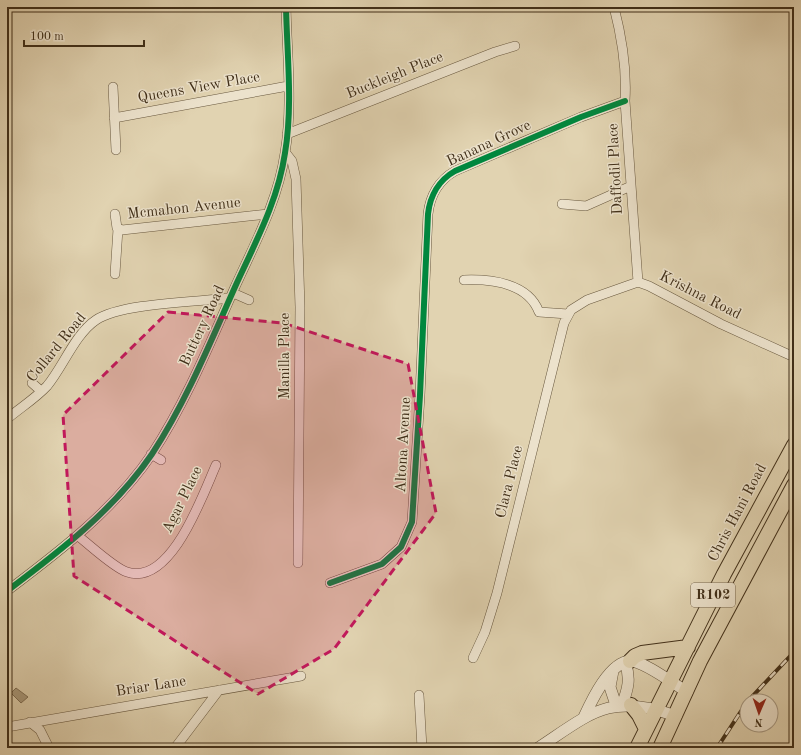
<svg xmlns="http://www.w3.org/2000/svg" width="801" height="755" font-family="'Old Standard TT',serif">
<style>
.water{fill:#aa9b7d;stroke:#807055}
.lines{fill:none;stroke-linecap:round;stroke-linejoin:round}
.minor-casing{stroke:#68583f;stroke-width:10}
.tertiary-casing{stroke:#68583f;stroke-width:12}
.primary-casing{stroke:#402f19;stroke-width:16}
.minor{stroke:#ece2cc;stroke-width:9}
.tertiary{stroke:#ece2cc;stroke-width:11}
.primary{stroke:#e1d3b1;stroke-width:14}
.rail-casing{stroke:#402f19;stroke-width:4}
.rail{stroke:#ece2cc;stroke-width:2.5;stroke-dasharray:8;stroke-linecap:butt}
.cycleway-casing{stroke:#ece2cc;stroke-width:8}
.cycleway{stroke:#00873e;stroke-width:6}
.marked{fill:#c2185b;fill-opacity:0.2;stroke:#c2185b;stroke-width:3;stroke-dasharray:8 5;stroke-linejoin:round}
.labels{text-anchor:middle;dominant-baseline:central;stroke-width:3;stroke-linejoin:round;paint-order:stroke}
.shield{fill:#ece2cc;stroke:#74654f;stroke-width:1}
.shield-label{font-size:14px;font-weight:bold;fill:#402f19}
.street-label{font-size:15px;fill:#402f19;stroke:#ece2cc}
</style>
<rect width="100%" height="100%" fill="#e1d3b1"/>
<filter id="stains"><feTurbulence type="fractalNoise" baseFrequency=".005" numOctaves="4"/><feColorMatrix values="0 0 0 0 .2 0 0 0 0 .09 0 0 0 0 .02 0 0 0 .5 -.17"/></filter>
<radialGradient id="worn" r=".72"><stop offset=".6" stop-color="#630" stop-opacity="0"/><stop offset="1" stop-color="#630" stop-opacity=".3"/></radialGradient>
<path class="water" d="M16,688L28,697L21,703L11,693Z"/>
<g class="lines">
<defs>
<path id="minor" d="M614,7C622,38 627,69 625,101L638,282
M113,87L116,150
M114,118L288,86
M287,134L495,52L515,46
M285,152L292,161L296,179L300,307L298,563
M562,204L586,206L631,186
M115,214L117,228L122,230L268,214
M115,274L118,229
M464,280C491,279 528,283 539,312L568,314
M233,293L249,300
M32,383L41,391
M7,419C20,408 36,398 47,386C63,367 75,334 96,320C121,303 197,302 230,298
M151,454L161,460
M78,536C90,545 114,568 127,572C171,587 203,494 216,465
M330,583L382,564L401,547L412,522L420,395L428,214C430,196 439,180 455,171L581,117L625,101
M7,591C60,551 114,510 152,454C186,402 210,343 235,287C255,243 278,201 285,153C293,105 287,55 286,7
M473,658L485,632L497,593L564,323L571,310L587,300L638,282L649,286L721,324L794,357
M419,695L422,748
M30,722L40,730L49,748
M7,727L301,676
M175,748L219,690"/>
<path id="tertiary" d="M613,671L610,687L616,705
M622,705C628,689 631,678 625,663
M584,717C591,702 609,662 630,661C644,661 674,684 687,692
M538,748C591,713 610,692 676,716"/>
<path id="primary" d="M630,661L635,656L642,653L688,647
M631,705L639,715L646,729
M637,748L724,574L794,445
M660,748L700,661L794,485"/>
</defs>
<use href="#minor" class="minor-casing"/>
<use href="#tertiary" class="tertiary-casing"/>
<use href="#primary" class="primary-casing"/>
<use href="#minor" class="minor"/>
<use href="#tertiary" class="tertiary"/>
<use href="#primary" class="primary"/>
<defs>
<path id="rail" d="M748,701L794,652
M717,748L747,702"/>
</defs>
<use href="#rail" class="rail-casing"/>
<use href="#rail" class="rail"/>
<defs>
<path id="cycleway" d="M330,583L382,564L401,547L412,522L420,395L428,214C430,196 439,180 455,171L581,117L625,101
M7,591C60,551 114,510 152,454C186,402 210,343 235,287C255,243 278,201 285,153C293,105 287,55 286,7"/>
</defs>
<use href="#cycleway" class="cycleway-casing"/>
<use href="#cycleway" class="cycleway"/>
</g>
<path class="marked" d="M168,312L283,323L408,364L436,513L334,649L258,694L74,576L63,415Z"/>
<g class="labels">
<rect class="shield" x="691" y="583" width="44" height="24" rx="3"/>
<g class="shield-label">
<text x="713" y="595">R102</text>
</g>
<g class="street-label">
<text transform="translate(395 76) rotate(-22)">Buckleigh Place</text>
<text transform="translate(199 88) rotate(-10)">Queens View Place</text>
<text transform="translate(489 144) rotate(-25)">Banana Grove</text>
<text transform="translate(616 169) rotate(-93)">Daffodil Place</text>
<text transform="translate(184 209) rotate(-6)">Mcmahon Avenue</text>
<text transform="translate(700 296) rotate(27)">Krishna Road</text>
<text transform="translate(203 326) rotate(-65)">Buttery Road</text>
<text transform="translate(57 348) rotate(-51)">Collard Road</text>
<text transform="translate(285 356) rotate(-90)">Manilla Place</text>
<text transform="translate(404 445) rotate(-87)">Altona Avenue</text>
<text transform="translate(510 482) rotate(-76)">Clara Place</text>
<text transform="translate(183 500) rotate(-64)">Agar Place</text>
<text transform="translate(738 513) rotate(-62)">Chris Hani Road</text>
<text transform="translate(151 687) rotate(-9)">Briar Lane</text>
</g>
</g>
<rect width="801" height="755" fill="none" stroke="#e1d3b1" stroke-width="24"/>
<rect x="8" y="8" width="785" height="739" fill="none" stroke="#402f19" stroke-width="2"/>
<rect x="12" y="12" width="777" height="731" fill="none" stroke="#402f19"/>
<g transform="translate(759 713) rotate(182)"><circle r="19" fill="#ece2cc" stroke="#a79a84"/>
<path d="M0-3L7 15L0 10L-7 15Z" fill="#8f2418"/>
<text y="-6" font-size="11" font-weight="bold" text-anchor="middle" fill="#402f19">N</text>
</g>
<path d="M24 40v6h120v-6" fill="none" stroke="#402f19" stroke-width="2"/>
<text x="30" y="40" font-size="12" fill="#402f19" stroke="#ece2cc" stroke-width="3" paint-order="stroke">100 m</text>
<rect width="100%" height="100%" filter="url(#stains)"/>
<rect width="100%" height="100%" fill="url(#worn)"/>
</svg>
